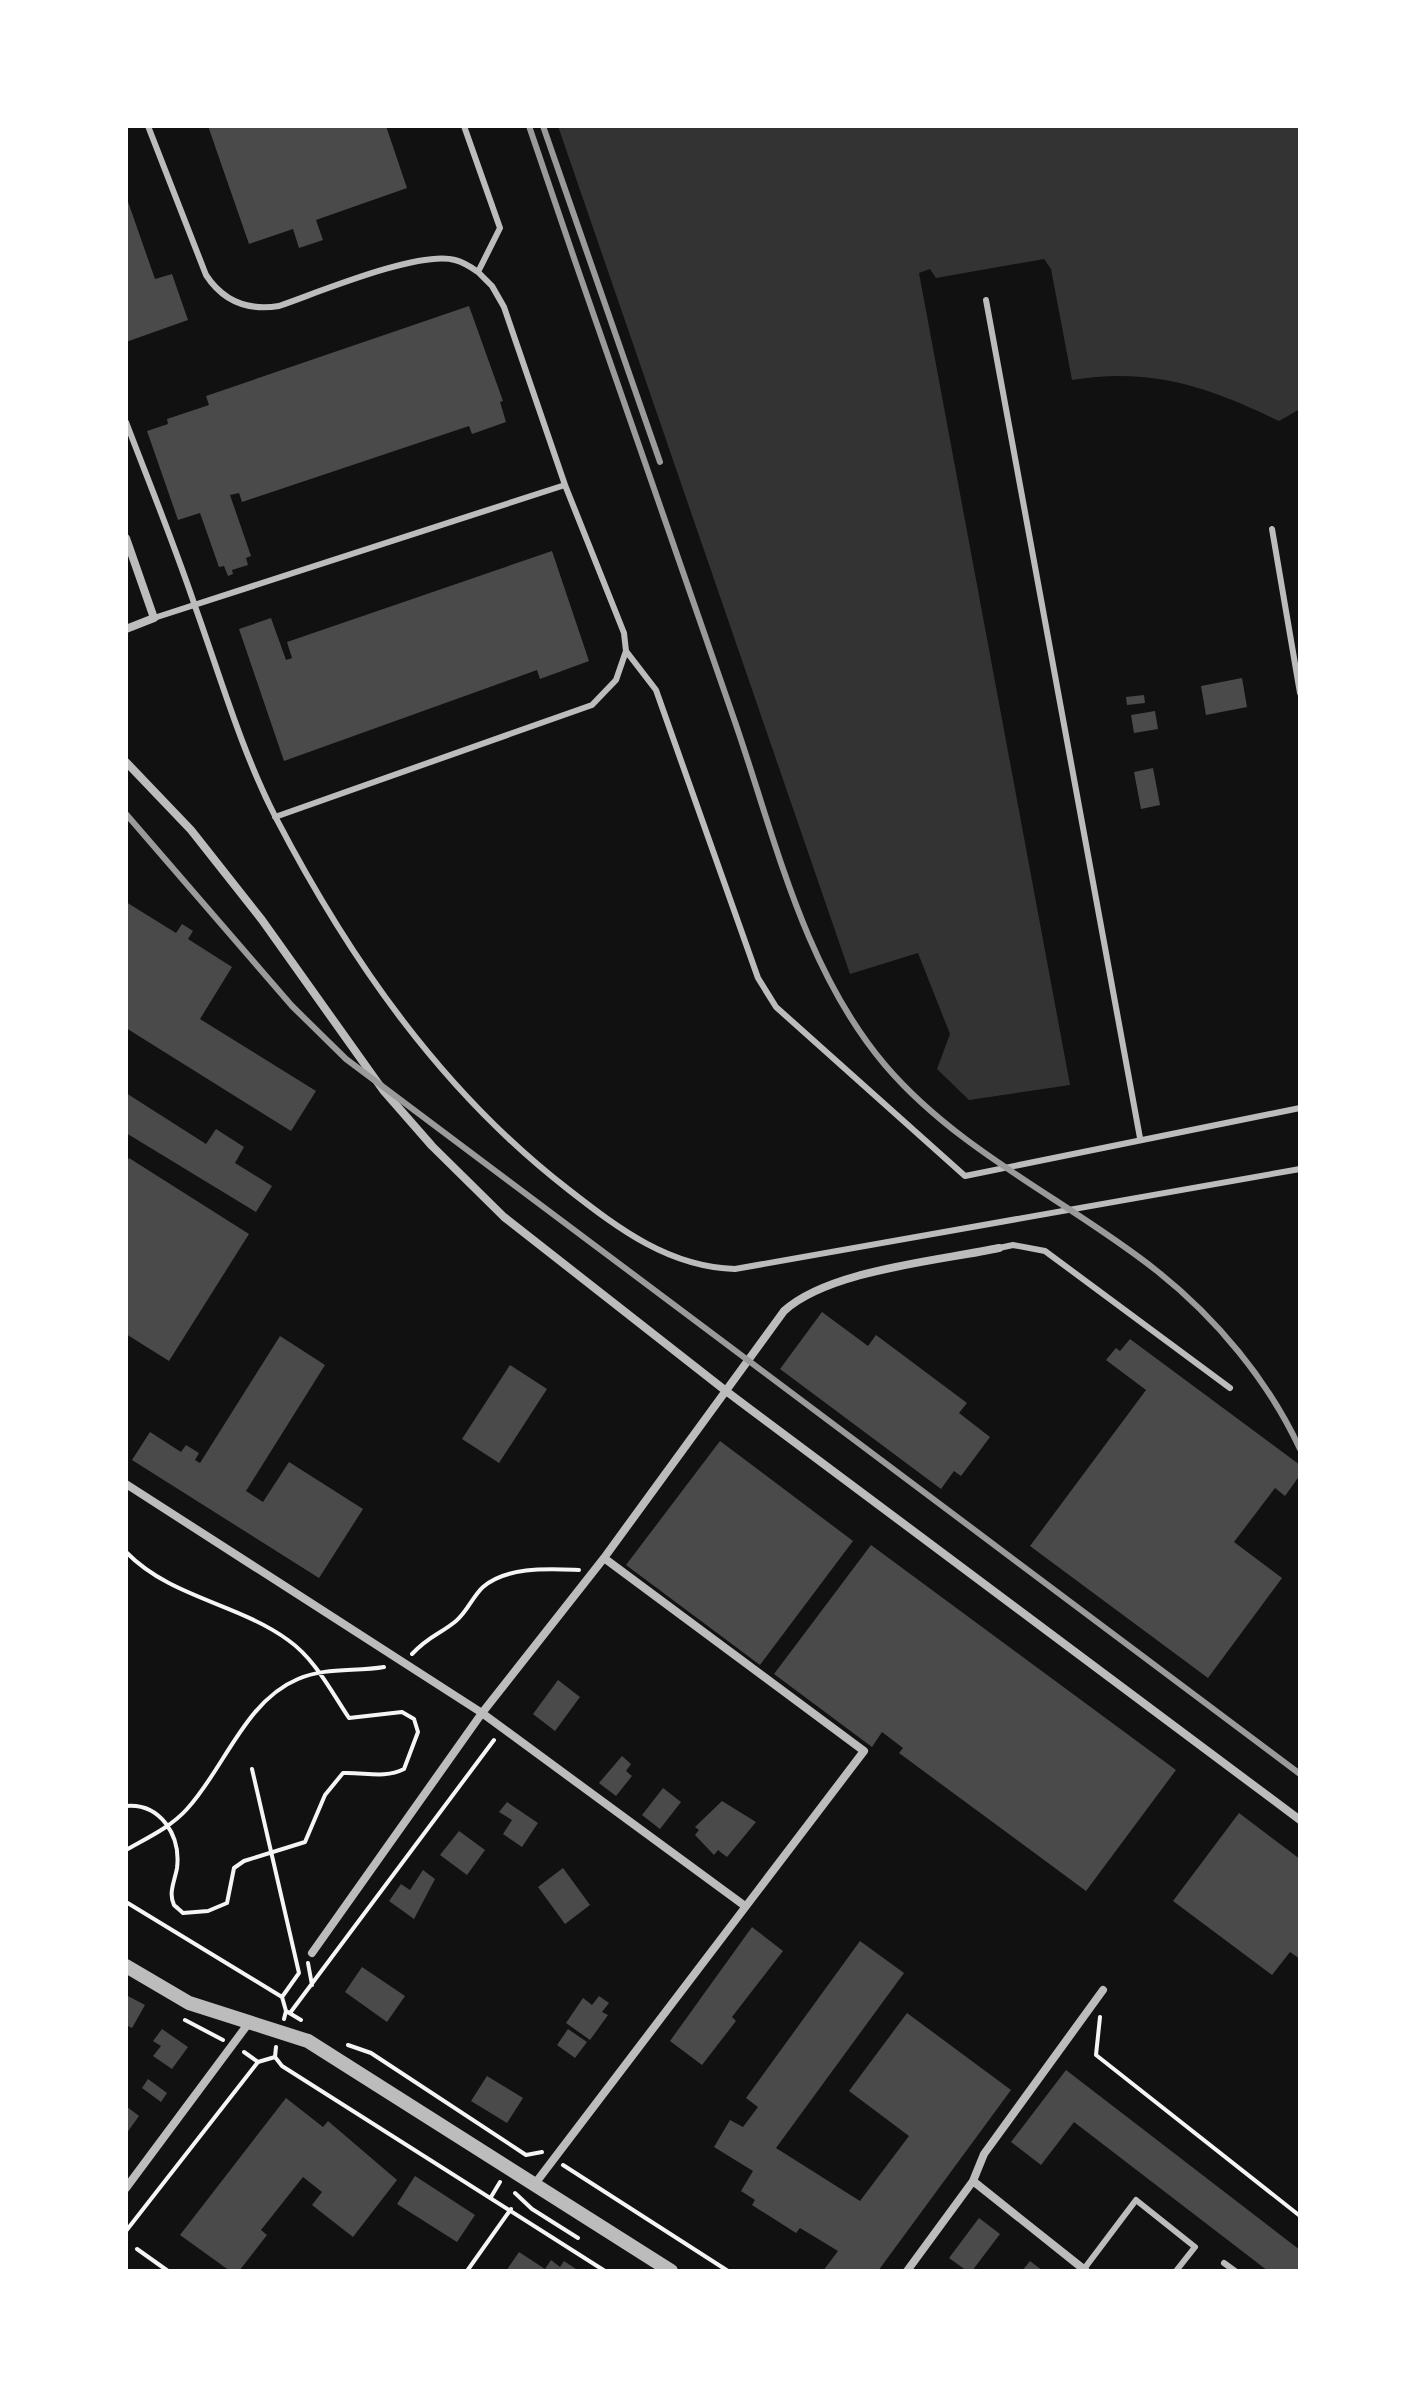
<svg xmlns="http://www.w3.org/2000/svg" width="1426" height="2397" font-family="'IBM Plex Sans',sans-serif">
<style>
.water{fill:#333}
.building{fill:#4a4a4a}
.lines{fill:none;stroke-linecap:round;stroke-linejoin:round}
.path{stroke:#f5f5f5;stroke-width:4}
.service{stroke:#bcbcbc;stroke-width:6}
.minor{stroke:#bcbcbc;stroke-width:8}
.tertiary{stroke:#bcbcbc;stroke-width:14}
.rail{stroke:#9a9a9a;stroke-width:6}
</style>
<rect width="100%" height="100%" fill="#111"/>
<path class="water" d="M558,126H1300V409L1279,421C1209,387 1151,367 1072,380L1051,269L1044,259L936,278L930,269L919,273L1070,1085L969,1100L937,1069L950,1034L918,953L850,974Z"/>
<path class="building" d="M208,126H386L407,188L316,220L323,240L299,248L293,229L249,244Z
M126,196L155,279L172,274L188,320L126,342Z
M469,306L503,401L500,402L506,422L472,434L469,426L242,502L239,493L230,495L251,556L246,558L248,565L232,570L233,574L228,576L224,566L219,567L200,513L178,520L147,431L168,424L167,419L209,405L206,396Z
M552,551L589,661L540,679L537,670L284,761L239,629L271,618L286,660L292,658L287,642Z
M1242,678L1247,707L1206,715L1201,686Z
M1144,695L1145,703L1127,705L1126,697Z
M1155,711L1158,729L1134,733L1131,715Z
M1153,768L1160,805L1141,809L1134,772Z
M126,902L176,933L182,924L193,931L188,939L232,967L200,1019L316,1091L291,1131L126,1028Z
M126,1093L206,1144L216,1129L244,1147L235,1163L272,1186L256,1212L126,1133Z
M129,1158L249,1234L169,1361L126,1334V1163Z
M822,1312L868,1346L876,1335L967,1403L959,1413L990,1437L961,1476L954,1471L941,1489L780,1369Z
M280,1336L325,1365L246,1491L263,1502L289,1462L363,1509L319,1578L132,1460L150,1432L181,1452L186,1445L199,1453L195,1460L200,1463Z
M1130,1339L1300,1465V1475L1285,1496L1275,1488L1234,1542L1282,1578L1208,1678L1030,1546L1146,1390L1106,1360L1116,1348L1120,1351Z
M510,1365L547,1389L499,1463L462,1439Z
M720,1441L853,1541L760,1665L626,1565Z
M871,1545L1176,1770L1086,1891L899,1753L903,1748L882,1732L872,1747L774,1674Z
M558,1680L580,1697L555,1731L533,1714Z
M622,1756L631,1764L626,1771L632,1776L616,1796L599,1783Z
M663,1788L681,1802L660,1829L642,1815Z
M722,1801L756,1822L727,1857L718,1850L714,1855L695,1835L699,1830L695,1827Z
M507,1802L538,1823L522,1847L503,1834L512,1820L499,1812Z
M1239,1813L1300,1859V1959L1290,1952L1272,1975L1173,1901Z
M459,1831L485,1850L467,1875L440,1855Z
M563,1868L590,1905L565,1924L538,1887Z
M423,1870L435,1879L414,1919L389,1901L401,1884L410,1890Z
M752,1927L783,1951L732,2017L736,2021L702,2065L670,2041Z
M860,1941L904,1973L776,2148L860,2201L909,2136L849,2091L907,2013L1011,2090L878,2271H823L838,2251L800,2228L796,2233L752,2205L755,2200L741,2191L753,2171L714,2147L730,2120L743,2127L758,2107L746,2098Z
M362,1967L405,1996L387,2022L345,1992Z
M126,1995L145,2005L132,2028L126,2025Z
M599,1996L609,2003L602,2012L608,2015L590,2040L566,2023L583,1998L592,2005Z
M162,2029L188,2047L172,2069L153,2056L161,2046L153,2041Z
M568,2029L587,2042L575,2058L557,2045Z
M1066,2070L1300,2250V2271H1268L1074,2122L1041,2165L1011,2142Z
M487,2076L523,2098L507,2123L471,2101Z
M148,2079L167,2093L161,2102L142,2088Z
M286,2098L323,2127L328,2121L397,2180L353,2237L312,2205L322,2192L303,2177L261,2230L267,2235L239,2271H230L180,2235Z
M126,2106L139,2116L126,2134Z
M415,2176L475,2215L457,2242L397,2204Z
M979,2218L1000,2234L972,2271H967L949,2258Z
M519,2252L545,2269L551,2260L560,2267L564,2261L579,2271H506Z
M1030,2261L1043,2271H1022Z"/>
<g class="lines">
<path class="path" d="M126,1552C171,1598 237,1603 288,1640C315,1659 331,1691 349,1718L402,1712L414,1719L418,1732L404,1769C384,1779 365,1772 343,1773L325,1795L305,1842L244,1861L234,1868L227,1903L208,1911L183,1913C182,1912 175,1906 174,1905C168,1893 175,1880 177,1868C181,1835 160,1803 126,1806
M412,1654C430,1635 439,1635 456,1621C467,1612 473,1596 483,1587C507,1566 550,1569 579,1570
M252,1769L299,1973L282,1997
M126,1850C147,1838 171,1827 187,1809C224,1769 245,1701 298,1679C325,1667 356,1672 384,1667
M126,1902L282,1997L286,2011L284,2019
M308,1963L312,1985
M286,2011L301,2020
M290,2013L494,1740
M1100,2017L1096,2055L1300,2216
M185,2020L223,2040
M348,2045L371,2053L526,2155L542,2152
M276,2047L275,2057L282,2066L605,2271
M244,2052L258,2062L275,2057
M563,2165L728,2271
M515,2193L532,2209L578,2238
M491,2197L500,2182
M126,2231L258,2062
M137,2249L168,2271
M467,2271L511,2209"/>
<path class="service" d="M148,126L206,275C223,301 248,311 279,306C317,293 419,250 455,260C463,262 471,267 478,272
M464,126L500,228L478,272L492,286L504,307L565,485L624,633L626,651L656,690L758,978L776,1007L965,1176L1300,1108
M986,300L1140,1138
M126,422C150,485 175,546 196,609C221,679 242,752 276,818C350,960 442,1092 569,1190C619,1229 669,1267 735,1269L1300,1169
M1272,529L1300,693
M154,618L565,485
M275,817L592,705L616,680L626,651
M999,1248L1013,1245L1045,1251L1230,1388
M1224,2263L1235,2271
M1084,2269L1136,2200L1195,2247L1176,2271"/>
<path class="minor" d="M126,538L154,618L126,629
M126,762L191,830L262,920L383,1090L432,1146L504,1217L726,1391L1300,1820
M126,1484L482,1713L745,1906
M312,1953L482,1713L604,1558L784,1311C829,1270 938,1261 999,1248
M973,2181L1086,2271
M534,2185L864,1751L604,1558
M126,2188L248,2024
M907,2271L973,2181L984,2154L1103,1990"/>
<path class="tertiary" d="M126,1966L189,2003L308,2041L671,2271"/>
<path class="rail" d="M529,126C596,324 665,521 734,719C775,837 803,968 885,1065C960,1153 1068,1200 1157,1271C1216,1318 1268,1380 1300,1449
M543,126L660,462
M126,814L292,1006L346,1059L1300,1774"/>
</g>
<rect width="1426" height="2397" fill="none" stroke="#ffffff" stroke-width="256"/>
</svg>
